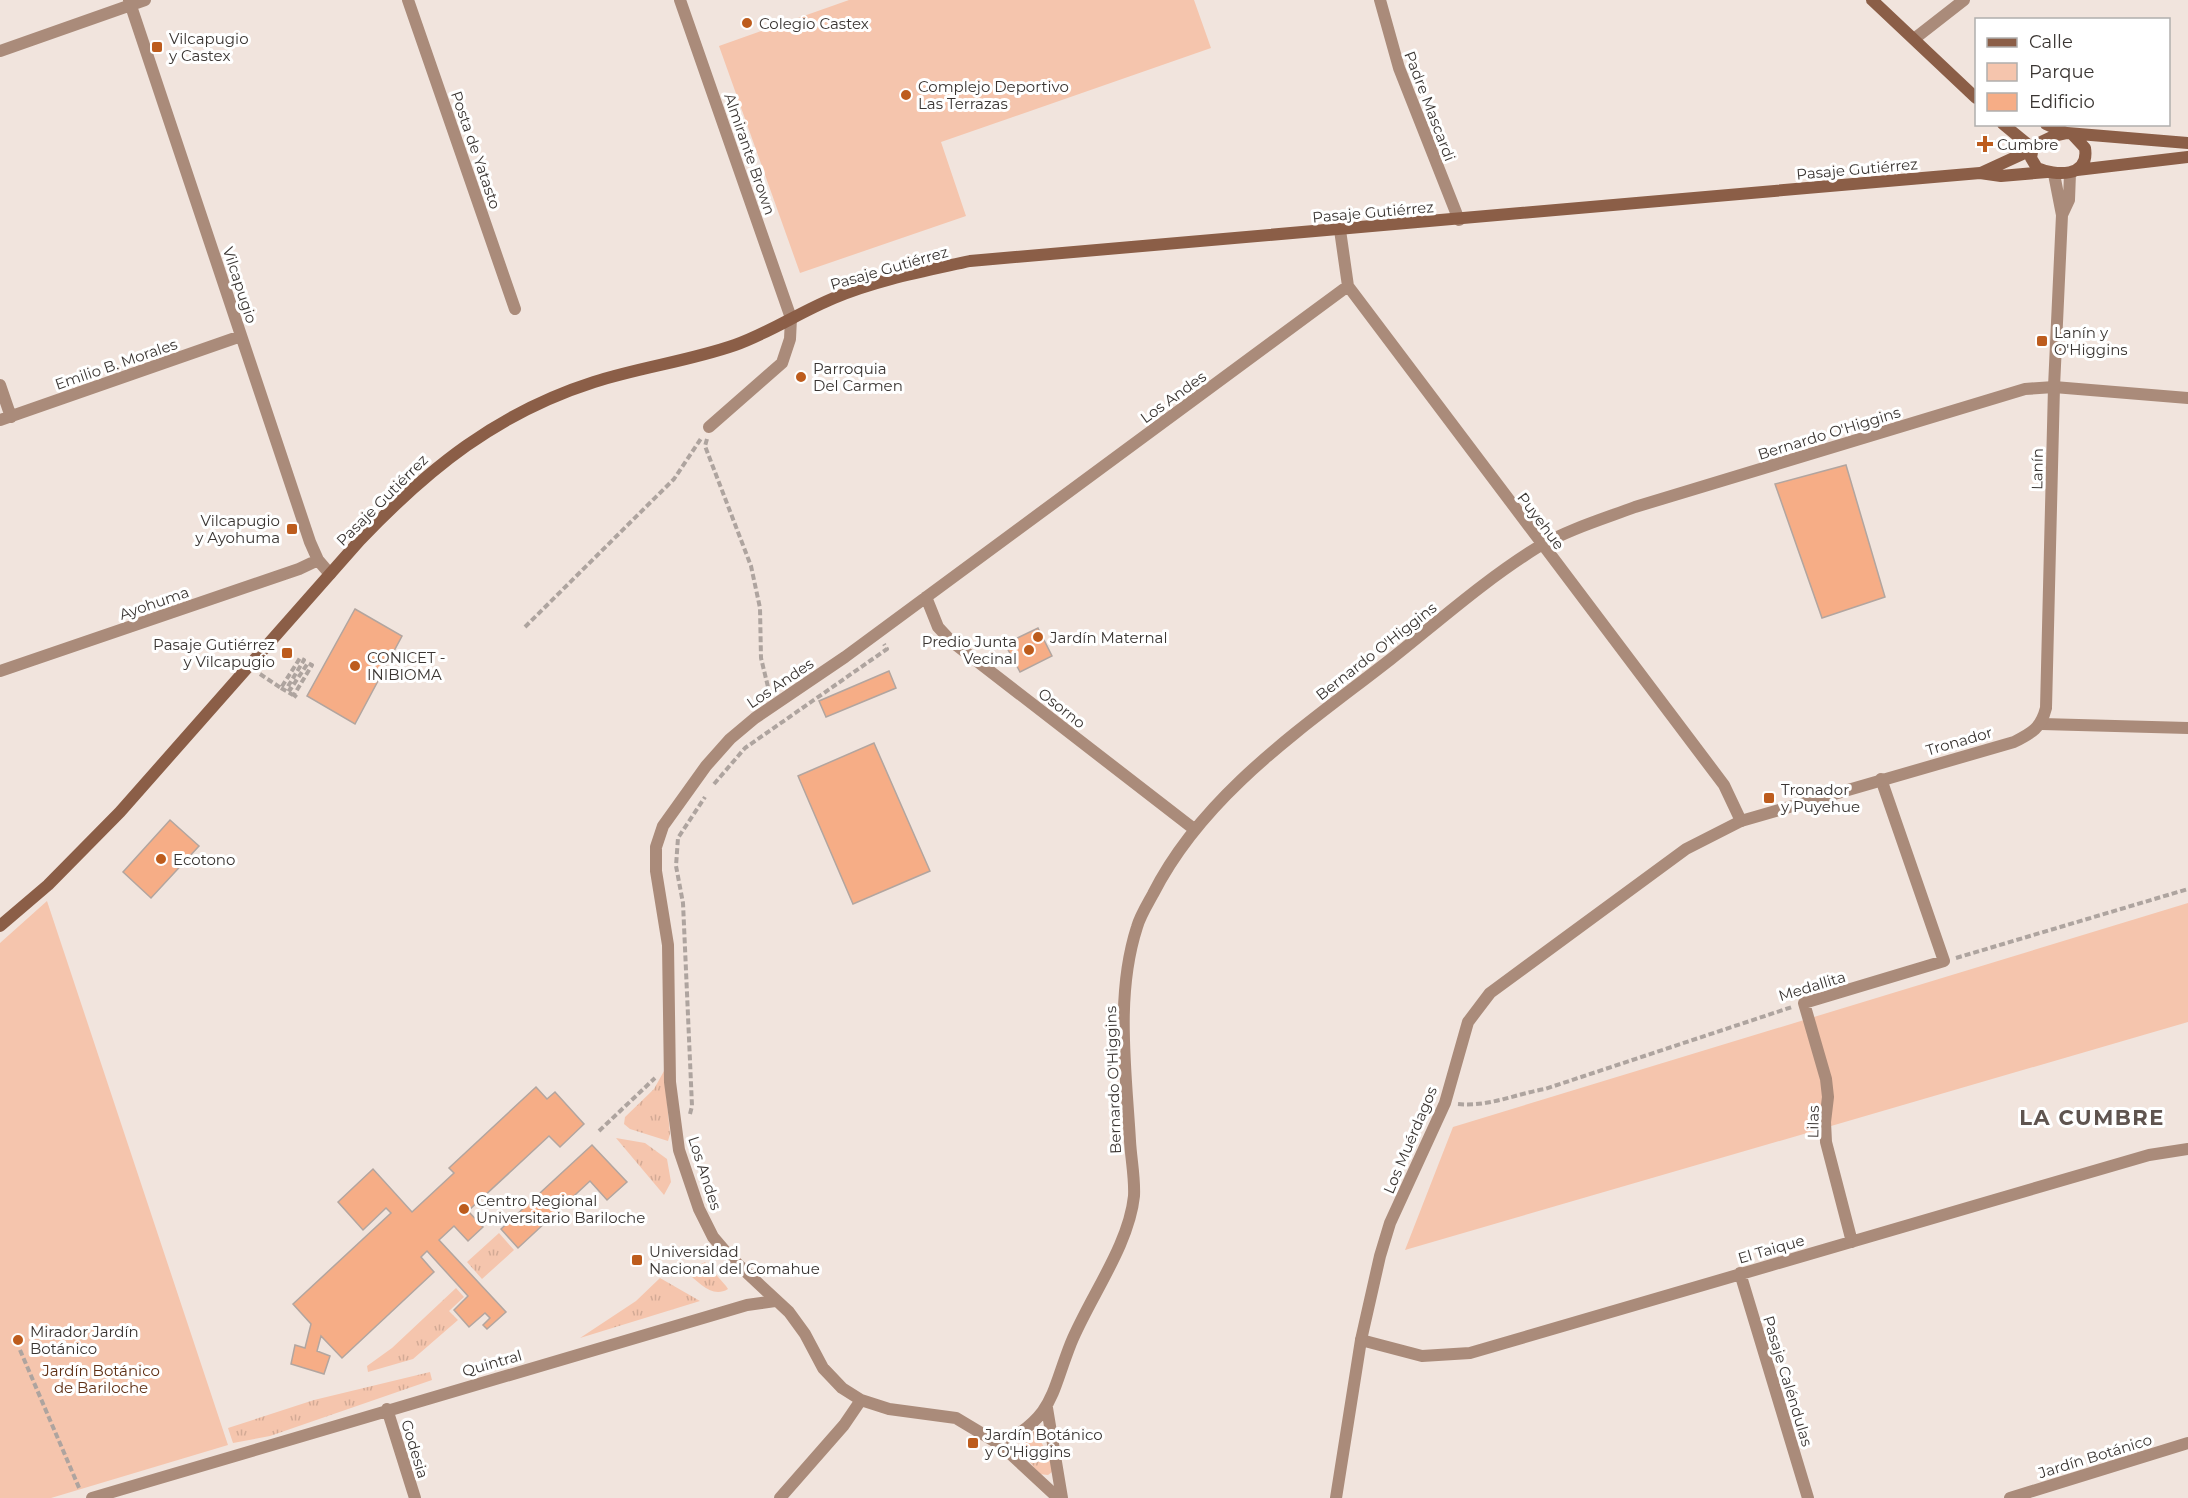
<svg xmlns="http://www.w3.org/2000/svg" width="2188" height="1498" font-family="Montserrat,sans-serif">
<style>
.grass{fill:url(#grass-tufts)}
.green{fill:#f5c5ad}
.building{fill:#f6ad86;stroke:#b2a59f;stroke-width:1.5}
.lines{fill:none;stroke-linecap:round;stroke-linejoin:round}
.path{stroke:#aea49f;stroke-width:4;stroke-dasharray:6 3;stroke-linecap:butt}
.minor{stroke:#aa8b7a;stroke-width:12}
.tertiary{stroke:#aa8b7a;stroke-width:12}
.secondary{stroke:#8b5e47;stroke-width:12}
.poi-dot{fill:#bd5c1d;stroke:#fff;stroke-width:2}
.labels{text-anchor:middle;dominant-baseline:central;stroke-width:6;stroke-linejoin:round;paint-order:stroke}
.poi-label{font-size:15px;fill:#3a3532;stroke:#fff;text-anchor:start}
.street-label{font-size:15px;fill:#3a3532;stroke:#fff}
.park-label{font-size:15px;fill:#5f3015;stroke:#fff}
.district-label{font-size:21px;font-weight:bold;letter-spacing:1.5px;fill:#5f544f;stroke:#fff}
</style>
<defs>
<pattern id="grass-tufts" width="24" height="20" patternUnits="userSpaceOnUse" patternTransform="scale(1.5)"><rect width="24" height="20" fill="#f5c5ad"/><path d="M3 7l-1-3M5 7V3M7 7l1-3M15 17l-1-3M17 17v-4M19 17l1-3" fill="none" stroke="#d3aa95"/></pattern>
</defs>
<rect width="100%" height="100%" fill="#f1e4dd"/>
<path class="grass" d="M664,1071L670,1134L668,1141L630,1129L624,1124L625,1117L654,1089Z
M616,1138L645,1143L667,1159L671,1182L664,1195Z
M499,1233L514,1250L482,1279L467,1262Z
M705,1262L726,1286L728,1289C712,1299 699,1282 686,1272Z
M660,1278L700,1301L580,1338L636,1301Z
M456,1288L464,1297L449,1311L458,1320L413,1359L368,1372L367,1366L392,1348Z
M430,1372L432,1380L270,1436L233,1443L228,1428L314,1400Z
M1034,1431L1054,1463L1052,1472L1048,1475L1039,1474L1023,1453V1439Z"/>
<path class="green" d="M849,0H1194L1211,48L941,142L966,216L800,273L719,46Z
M47,901L228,1445L51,1498H0V943Z
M2188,903V1022L1405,1250L1453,1127Z"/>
<path class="building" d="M1846,465L1885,597L1822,618L1775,484Z
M355,609L402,636L355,724L307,696Z
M1038,628L1052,656L1020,672L1005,644Z
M889,671L896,688L826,717L819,701Z
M874,743L930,871L853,904L798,776Z
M170,820L199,846L151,898L123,872Z
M536,1087L547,1099L555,1092L584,1124L560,1147L549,1136L468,1211L483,1227L468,1241L454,1226L439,1240L506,1312L487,1329L483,1325L490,1318L485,1313L469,1327L454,1310L468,1296L427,1251L421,1257L434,1272L342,1358L321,1336L317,1351L330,1356L324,1374L291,1364L295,1345L305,1348L311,1324L293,1304L391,1213L386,1208L363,1230L338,1202L373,1169L412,1212L454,1173L449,1168Z
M592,1145L627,1182L607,1200L590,1181L518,1248L501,1229Z"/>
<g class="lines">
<path class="path" d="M707,439L705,446L751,566L760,608L761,658L769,691
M525,627L674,479L702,437
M260,674L281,688L300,658L304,660L287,688L290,690L308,663L312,665L294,695L299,699
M281,688L293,695
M714,784L745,748L887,649L884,644
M1956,958L2188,889
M1458,1104C1489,1107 1515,1094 1545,1089L1792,1007
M690,1114L692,1106L683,903L676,866L678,838L705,797
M599,1131L655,1078
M20,1350L80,1490"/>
<path class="minor" d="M129,0L310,542L318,560L330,574
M408,0L515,309
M1380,0L1399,68L1459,220
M1914,39L1964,0
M0,51L145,0
M1340,230L1348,286L1724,785L1741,821
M0,385L11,417
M0,420L241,336
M709,427L782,363L790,339L791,318
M926,597L938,627L951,641L1194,829
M0,671L299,569L318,560
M2042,724L2188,728
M1852,1242L1826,1142L1825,1122L1828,1097L1826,1079L1804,1003L1944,961L1881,779
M1740,1273L1808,1498
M1361,1340L1422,1356L1470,1353L2149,1155L2188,1149
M1047,1408L1062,1498
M387,1409L415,1498
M1001,1445C1055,1414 1050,1396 1071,1343C1090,1297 1129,1245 1134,1196C1135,1178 1131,1159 1130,1141C1126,1071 1115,995 1137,927C1140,916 1147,905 1153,894C1204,793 1304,727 1391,659C1439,621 1486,579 1538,547C1567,530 1603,519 1635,507L2025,389L2054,387L2188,398
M92,1498L747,1305L775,1301
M780,1498L844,1425L861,1400
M1058,1498L1001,1445L956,1418L889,1409L861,1400L842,1388L823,1368L805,1334L789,1312L730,1257L713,1237L699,1209L679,1150L670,1082L668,945L656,871V847L663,826L706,766L730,739L755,718L845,657L1348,286
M2010,1498L2188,1443"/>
<path class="tertiary" d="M680,0L791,318
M2062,215L2069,200L2070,173
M1336,1498L1361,1340L1380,1256L1390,1223L1445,1103L1468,1022L1490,993L1686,849L1741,821L2014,742C2032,733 2041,728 2046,708L2054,387L2062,215L2054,174"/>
<path class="secondary" d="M1872,0L1976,98
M2003,124L2032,148
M2046,124L2066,133
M2072,134L2085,148C2090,178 2055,176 2037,168L2031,158L2033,146L2054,136L2067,133L2188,143
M2077,170L2188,157
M1981,173L2031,150
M0,926L48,885L120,812L360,540C429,468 497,413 594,382C641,367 689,361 735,345C769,333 800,312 834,298C876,280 925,271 970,261L1980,173L2001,176L2047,172"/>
</g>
<g class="poi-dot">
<circle cx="747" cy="23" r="6"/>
<rect x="151" y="41" width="12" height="12" rx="3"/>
<circle cx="906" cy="95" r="6"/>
<path d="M1982 135h6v6h6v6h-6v6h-6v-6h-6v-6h6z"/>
<rect x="2036" y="335" width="12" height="12" rx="3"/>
<circle cx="801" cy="377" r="6"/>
<rect x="286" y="523" width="12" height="12" rx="3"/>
<circle cx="1038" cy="637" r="6"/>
<circle cx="1029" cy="650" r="6"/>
<rect x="281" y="647" width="12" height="12" rx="3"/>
<circle cx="355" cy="666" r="6"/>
<rect x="1763" y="792" width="12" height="12" rx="3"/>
<circle cx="161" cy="859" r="6"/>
<circle cx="464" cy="1209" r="6"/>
<rect x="631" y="1254" width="12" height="12" rx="3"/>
<circle cx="18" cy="1340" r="6"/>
<rect x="967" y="1437" width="12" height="12" rx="3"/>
</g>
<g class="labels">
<g class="poi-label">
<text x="759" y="23">Colegio Castex</text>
<text x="169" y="38">Vilcapugio<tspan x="169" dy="17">y Castex</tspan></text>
<text x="918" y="86">Complejo Deportivo<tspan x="918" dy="17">Las Terrazas</tspan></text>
<text x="1997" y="144">Cumbre</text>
<text x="2054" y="332">Lanín y<tspan x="2054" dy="17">O'Higgins</tspan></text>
<text x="813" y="368">Parroquia<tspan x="813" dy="17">Del Carmen</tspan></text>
<text x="280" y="520" text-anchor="end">Vilcapugio<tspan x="280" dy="17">y Ayohuma</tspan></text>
<text x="1050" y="637">Jardín Maternal</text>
<text x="1017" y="641" text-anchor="end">Predio Junta<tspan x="1017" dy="17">Vecinal</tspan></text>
<text x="275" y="644" text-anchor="end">Pasaje Gutiérrez<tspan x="275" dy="17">y Vilcapugio</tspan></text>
<text x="367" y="657">CONICET -<tspan x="367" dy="17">INIBIOMA</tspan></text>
<text x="1781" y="789">Tronador<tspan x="1781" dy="17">y Puyehue</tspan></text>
<text x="173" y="859">Ecotono</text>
<text x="476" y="1200">Centro Regional<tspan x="476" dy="17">Universitario Bariloche</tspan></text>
<text x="649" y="1251">Universidad<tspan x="649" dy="17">Nacional del Comahue</tspan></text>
<text x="30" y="1331">Mirador Jardín<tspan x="30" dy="17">Botánico</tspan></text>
<text x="985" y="1434">Jardín Botánico<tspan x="985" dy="17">y O'Higgins</tspan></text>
</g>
<g class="street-label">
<text transform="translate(1430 106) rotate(69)">Padre Mascardi</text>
<text transform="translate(476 150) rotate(71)">Posta de Yatasto</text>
<text transform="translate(750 154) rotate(71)">Almirante Brown</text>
<text transform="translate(1857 169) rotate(-5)">Pasaje Gutiérrez</text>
<text transform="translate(1373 212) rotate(-5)">Pasaje Gutiérrez</text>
<text transform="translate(889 268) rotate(-16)">Pasaje Gutiérrez</text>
<text transform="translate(240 285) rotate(72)">Vilcapugio</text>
<text transform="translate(116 364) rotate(-19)">Emilio B. Morales</text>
<text transform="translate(1173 397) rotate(-36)">Los Andes</text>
<text transform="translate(1829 433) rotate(-17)">Bernardo O'Higgins</text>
<text transform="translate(2037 469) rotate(-89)">Lanín</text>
<text transform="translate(382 500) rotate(-45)">Pasaje Gutiérrez</text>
<text transform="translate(1541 521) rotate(53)">Puyehue</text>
<text transform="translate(154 603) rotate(-19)">Ayohuma</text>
<text transform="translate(1376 651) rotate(-38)">Bernardo O'Higgins</text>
<text transform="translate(780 683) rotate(-34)">Los Andes</text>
<text transform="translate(1062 708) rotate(38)">Osorno</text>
<text transform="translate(1959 741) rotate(-16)">Tronador</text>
<text transform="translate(1812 986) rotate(-17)">Medallita</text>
<text transform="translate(1113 1080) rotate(-92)">Bernardo O'Higgins</text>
<text transform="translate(1813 1122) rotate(-89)">Lilas</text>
<text transform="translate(1410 1140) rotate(-67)">Los Muérdagos</text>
<text transform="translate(705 1173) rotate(72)">Los Andes</text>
<text transform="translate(1771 1249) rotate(-16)">El Taique</text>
<text transform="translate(492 1363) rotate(-16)">Quintral</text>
<text transform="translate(1788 1381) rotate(73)">Pasaje Caléndulas</text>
<text transform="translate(415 1449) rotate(73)">Godesia</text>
<text transform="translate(2095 1456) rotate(-17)">Jardín Botánico</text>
</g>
<g class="park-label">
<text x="101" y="1370">Jardín Botánico<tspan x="101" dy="17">de Bariloche</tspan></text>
</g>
<g class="district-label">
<text x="2092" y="1117">LA CUMBRE</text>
</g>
</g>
<rect x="1975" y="18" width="195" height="108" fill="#ffffff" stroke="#b0aead" stroke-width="1.5"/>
<rect x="1987" y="38" width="30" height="9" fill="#8b5e47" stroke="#b0aead" stroke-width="1.5"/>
<text x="2029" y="48" font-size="18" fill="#3a3532">Calle</text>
<rect x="1987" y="63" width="30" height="18" fill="#f5c5ad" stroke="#b0aead" stroke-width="1.5"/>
<text x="2029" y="78" font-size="18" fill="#3a3532">Parque</text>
<rect x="1987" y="93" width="30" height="18" fill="#f6ad86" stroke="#b0aead" stroke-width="1.5"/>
<text x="2029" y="108" font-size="18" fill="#3a3532">Edificio</text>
</svg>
